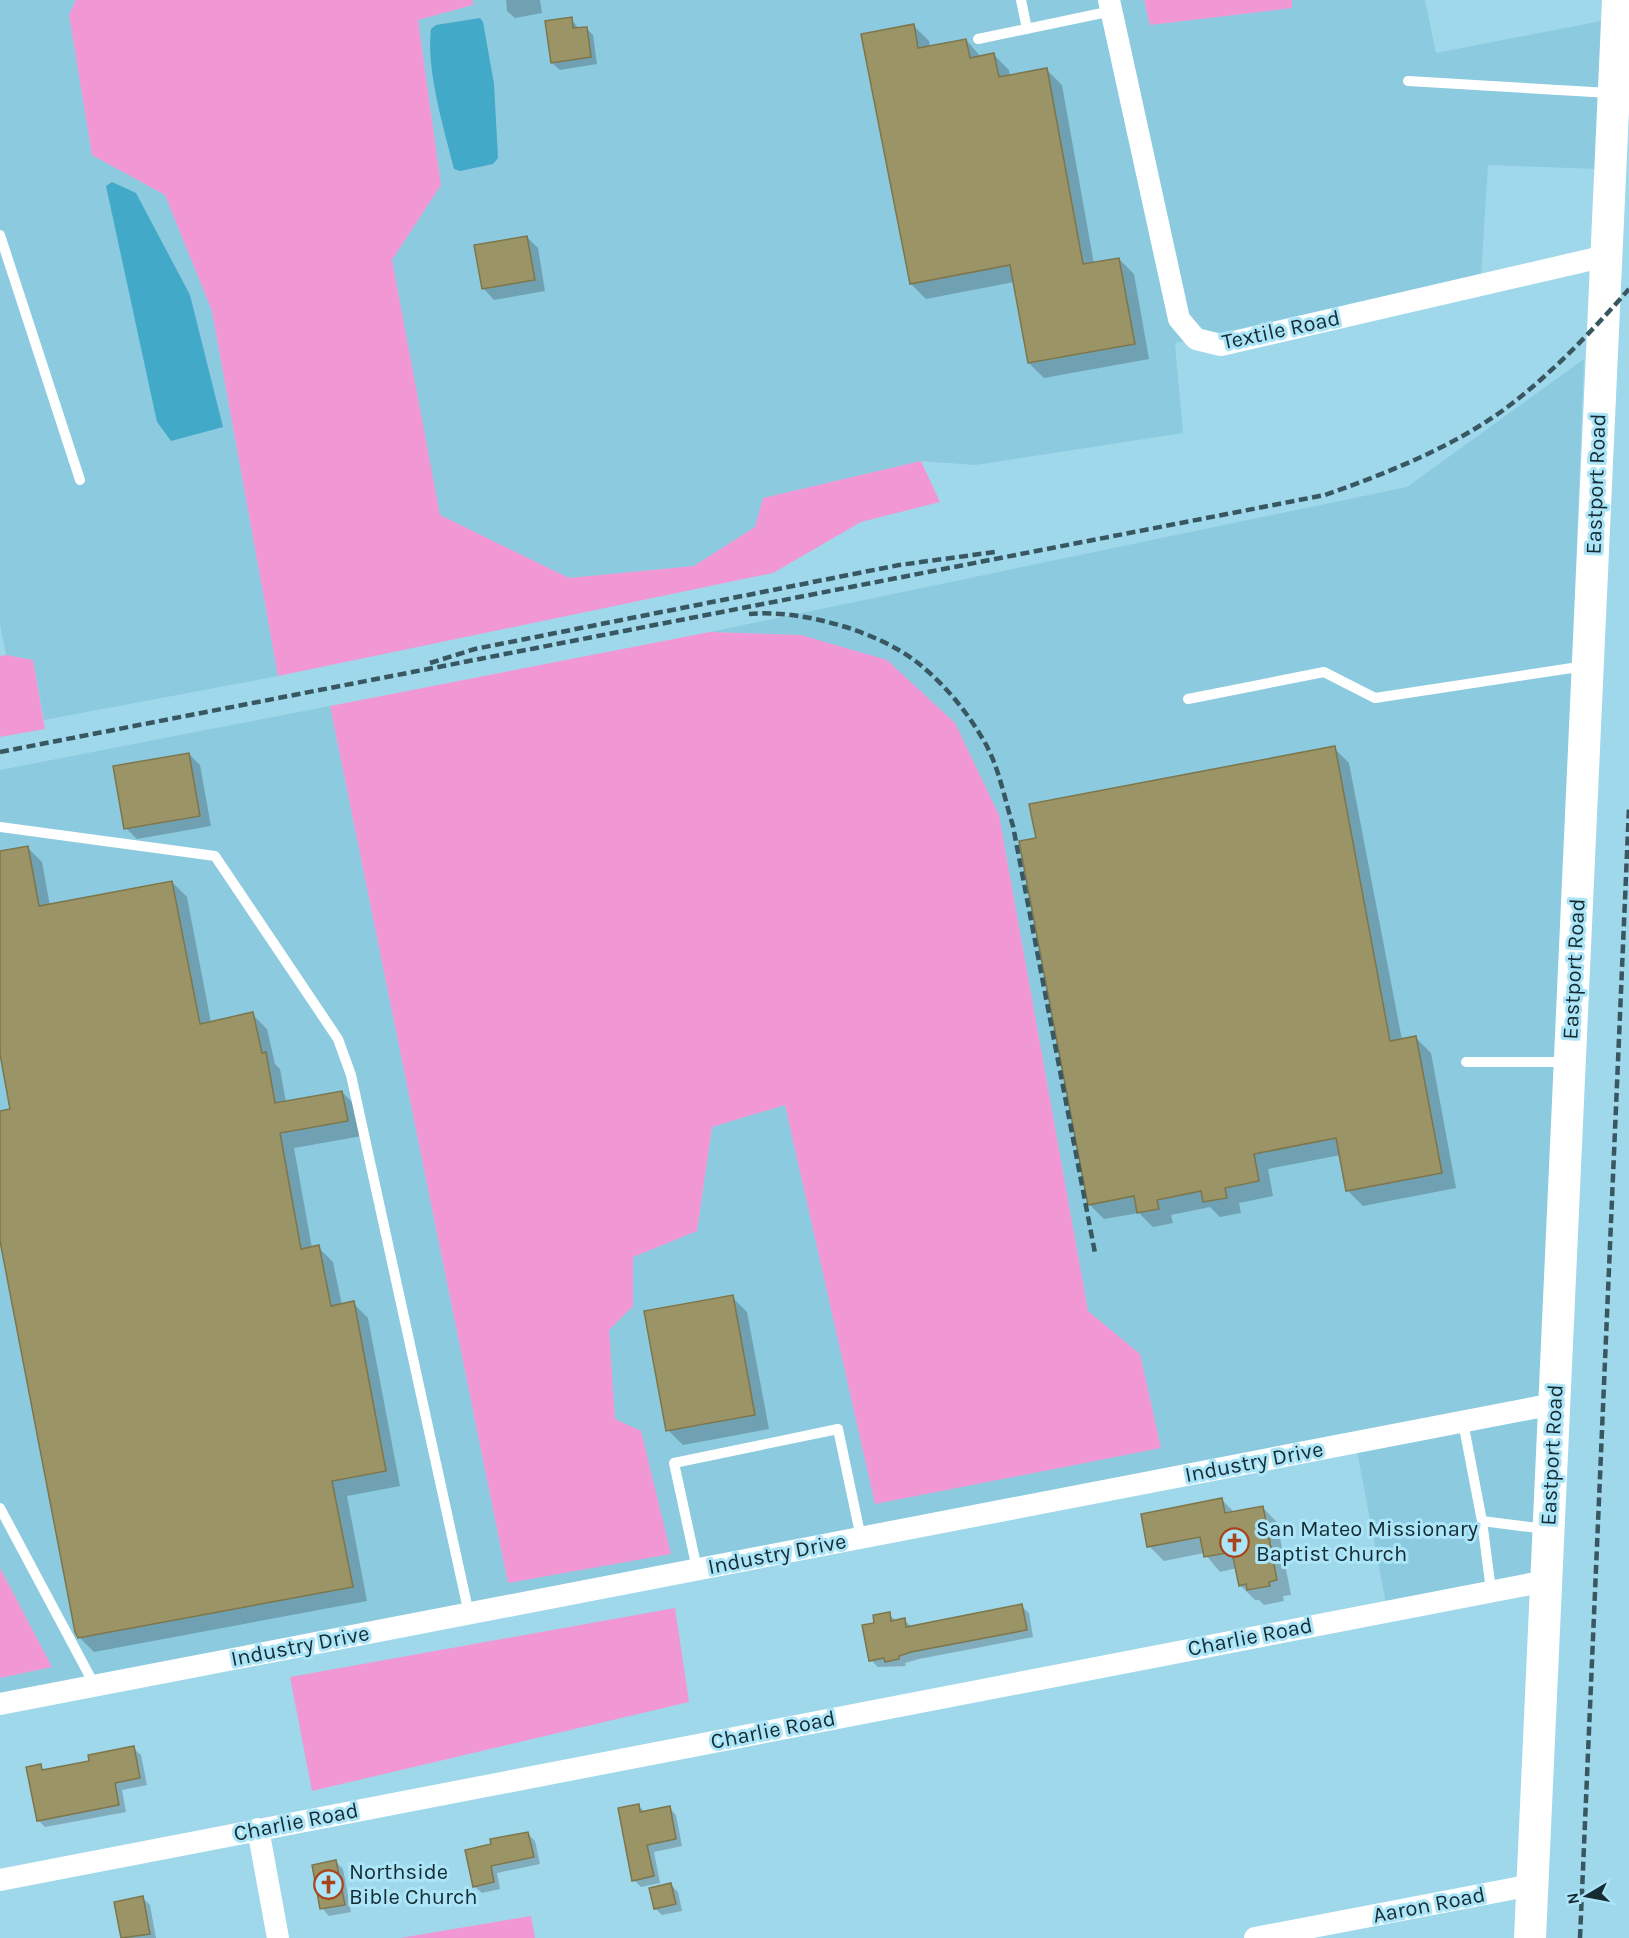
<svg xmlns="http://www.w3.org/2000/svg" width="1629" height="1938" font-family="Karla,sans-serif">
<style>
.built{fill:#8bcadf}
.green{fill:#f198d4}
.water{fill:#42aac8}
.shadow{fill:#0003}
.building{fill:#9b9467;stroke:#7e764b;stroke-width:1.5}
.lines{fill:none;stroke-linecap:round;stroke-linejoin:round}
.lane{stroke:#fff;stroke-width:10}
.street{stroke:#fff;stroke-width:22}
.secondary{stroke:#fff;stroke-width:32}
.rail{stroke:#385761;stroke-width:4.5;stroke-dasharray:9 4.5;stroke-linecap:butt}
.labels{text-anchor:middle;dominant-baseline:central;stroke-width:6;stroke-linejoin:round;paint-order:stroke}
.street-label{font-size:22px;fill:#152c33;stroke:#ade5f8}
.poi-label{font-size:22px;fill:#152c33;stroke:#ade5f8;text-anchor:start}
</style>
<rect width="100%" height="100%" fill="#a0d8eb"/>
<path class="built" d="M0,0H76L69,15L92,155L165,195L212,311L278,676L44,720L33,660L6,655L0,624Z
M473,0H1144L1150,25L1292,8V0H1425L1436,53L1606,20L1597,169L1488,165L1481,275L1175,343L1183,433L975,465L921,461L763,498L756,527L694,566L569,578L439,515L392,260L441,185L418,20L473,5Z
M1584,359L1537,1575L1386,1604L1357,1451L0,1714V1678L52,1667L0,1568V770L330,706L508,1583L615,1419L609,1330L633,1306V1257L697,1231L712,1127L785,1105L875,1503L1161,1448L1140,1354L1088,1311L999,815L801,635L710,632L1407,487Z"/>
<path class="green" d="M76,0H473V5L418,20L441,185L392,260L440,515L569,578L694,566L755,527L763,498L921,461L940,502L861,522L773,573L278,676L212,311L165,195L92,155L69,15Z
M1144,0H1292V8L1150,25Z
M710,632L801,635L887,660L955,723L999,815L1088,1311L1140,1354L1161,1448L875,1504L785,1105L712,1127L697,1231L633,1257V1306L609,1330L615,1419L641,1431L671,1554L508,1583L330,706Z
M6,655L33,660L45,729L0,737V656Z
M0,1568L52,1667L0,1678Z
M675,1608L689,1702L312,1791L290,1677Z
M531,1916L535,1938H400Z"/>
<path class="water" d="M480,18L483,22L494,84L498,158L493,164L460,171L454,169C444,128 426,71 431,29L436,25Z
M112,182L136,193L190,295L223,427L171,441L157,422L106,186Z"/>
<path class="shadow" d="M506,0H540L542,13L515,18L507,11Z
M571,19L579,29L586,28L593,35L597,64L560,70L552,63Z
M914,26L929,41L930,47L966,40L981,57L994,55L1009,70L1010,77L1047,70L1062,85L1094,264L1119,259L1134,274L1149,359L1044,378L1029,363L1014,282L926,299L911,284Z
M527,237L538,248L545,291L494,300L483,288Z
M1334,748L1349,763L1402,1040L1416,1038L1431,1053L1456,1188L1363,1206L1348,1191L1341,1155L1268,1169L1273,1196L1239,1203L1241,1213L1220,1217L1210,1207L1171,1215L1173,1223L1153,1227L1139,1213L1104,1219L1089,1204L1037,839Z
M189,754L200,765L211,826L137,839L126,828Z
M27,847L42,862L50,906L172,882L187,897L211,1023L252,1014L267,1029L275,1064L280,1069L286,1102L342,1092L357,1107L362,1136L294,1148L312,1248L318,1247L333,1262L342,1305L353,1303L368,1318L400,1486L347,1496L367,1601L94,1652L79,1637L0,1233V1113L12,1110L0,1046V852Z
M732,1297L747,1312L769,1429L683,1445L668,1430Z
M1222,1500L1235,1513L1262,1507L1277,1522L1291,1595L1283,1596L1284,1601L1264,1605L1259,1600H1255L1240,1585L1237,1568L1220,1572L1204,1553L1164,1561L1149,1546Z
M1021,1606L1029,1613L1033,1637L919,1659L905,1663L906,1666L878,1667L871,1660L876,1624L889,1614L896,1621L904,1620L912,1627Z
M133,1748L141,1755L147,1785L122,1790L126,1812L45,1827L38,1820L40,1766L46,1771L91,1762Z
M639,1806L645,1812L669,1807L676,1815L682,1846L654,1852L660,1883L641,1887L634,1880Z
M528,1834L535,1841L540,1864L497,1873L500,1889L482,1893L474,1886L467,1851Z
M336,1862L343,1869L351,1912L329,1916L322,1908Z
M671,1885L678,1892L682,1911L662,1915L655,1908Z
M143,1898L150,1905L156,1938H122L116,1903Z"/>
<path class="building" d="M572,17L573,28L587,27L591,57L551,63L545,21Z
M914,24L918,48L966,39L970,58L994,53L999,77L1047,68L1083,264L1119,258L1135,344L1028,363L1010,265L910,284L861,34Z
M527,236L535,280L482,289L474,245Z
M1335,746L1390,1041L1416,1036L1442,1173L1346,1191L1336,1138L1254,1154L1259,1181L1225,1188L1227,1198L1203,1202L1201,1191L1157,1200L1159,1209L1137,1213L1134,1196L1088,1205L1019,841L1036,838L1029,804Z
M189,753L200,816L124,829L113,766Z
M28,846L39,906L172,881L200,1024L253,1012L262,1053L266,1052L275,1103L342,1091L348,1121L280,1133L301,1249L319,1245L331,1306L354,1301L386,1471L332,1481L353,1587L78,1638L75,1632L0,1241V1111L10,1109L0,1054V851Z
M733,1295L755,1415L666,1431L644,1311Z
M1222,1498L1225,1513L1263,1506L1277,1580L1269,1582L1270,1586L1247,1590L1246,1584L1239,1586L1232,1552L1204,1557L1200,1537L1147,1547L1141,1514Z
M1022,1604L1027,1630L911,1652L899,1656V1659L885,1662L884,1658L869,1661L862,1625L874,1623L873,1615L890,1612L891,1621L905,1618L906,1627Z
M134,1746L140,1778L115,1783L119,1805L37,1821L26,1767L41,1764L42,1770L89,1761L88,1755Z
M639,1804L640,1812L670,1806L676,1839L647,1845L654,1876L632,1881L618,1808Z
M528,1832L534,1857L491,1866L494,1882L473,1887L465,1850L491,1844L490,1839Z
M336,1860L345,1905L320,1909L312,1865Z
M671,1883L676,1904L654,1909L649,1888Z
M143,1896L150,1934L121,1938L114,1902Z"/>
<g class="lines">
<path class="lane" d="M1021,0L1027,29
M978,39L1112,11
M1408,81L1610,93
M0,235L80,480
M1188,699L1324,672L1375,698L1585,666
M0,827L215,856L338,1039L351,1075L469,1614
M1466,1062H1567
M1463,1422L1482,1521L1491,1590
M0,1508L95,1686
M1482,1521L1545,1529
M697,1569L674,1463L838,1429L861,1538"/>
<path class="street" d="M1109,0L1179,319L1196,339L1221,345L1606,256
M0,1704L1554,1404
M258,1829L278,1938
M0,1880L1546,1581
M1255,1938L1532,1885"/>
<path class="secondary" d="M1530,1938L1618,0"/>
<path class="rail" d="M749,614C800,609 878,631 918,663C943,683 965,709 981,736C998,762 1004,797 1013,826L1095,1253
M430,663L475,649L899,565L995,552
M0,752L1325,495C1390,472 1459,445 1514,402C1556,369 1594,329 1629,289
M1580,1938L1629,807"/>
</g>
<defs>
<symbol id="church-ring" viewBox="-11 -11 22 22"><circle r="9.5" fill="#ade5f8" stroke="#a9431a" stroke-width="1.5"/><path d="M-1.2-6h2.4v3.5h3.3v2.4h-3.3V6h-2.4V-.1h-3.3v-2.4h3.3Z" fill="#a9431a"/></symbol>
</defs>
<g fill-rule="evenodd">
<use href="#church-ring" x="1218" y="1526" width="33" height="33"/>
<use href="#church-ring" x="312" y="1868" width="33" height="33"/>
</g>
<g class="labels">
<g class="street-label">
<text transform="translate(1281 330) rotate(-12)">Textile Road</text>
<text transform="translate(1596 484) rotate(-88)">Eastport Road</text>
<text transform="translate(1574 969) rotate(-87)">Eastport Road</text>
<text transform="translate(1552 1455) rotate(-87)">Eastport Road</text>
<text transform="translate(1254 1462) rotate(-11)">Industry Drive</text>
<text transform="translate(777 1554) rotate(-11)">Industry Drive</text>
<text transform="translate(1250 1637) rotate(-11)">Charlie Road</text>
<text transform="translate(300 1646) rotate(-11)">Industry Drive</text>
<text transform="translate(773 1730) rotate(-11)">Charlie Road</text>
<text transform="translate(296 1822) rotate(-11)">Charlie Road</text>
<text transform="translate(1429 1905) rotate(-11)">Aaron Road</text>
</g>
<g class="poi-label">
<text x="1256" y="1529">San Mateo Missionary<tspan x="1256" dy="25">Baptist Church</tspan></text>
<text x="349" y="1872">Northside<tspan x="349" dy="25">Bible Church</tspan></text>
</g>
</g>
<g transform="translate(1587 1896) rotate(260)" stroke="#ade5f8" stroke-width="4.5" paint-order="stroke">
<path d="M0-4.5L10 22L0 15L-10 22Z" fill="#152c33"/>
<text y="-9" font-size="16" font-weight="bold" text-anchor="middle" fill="#152c33">N</text>
</g>
</svg>
